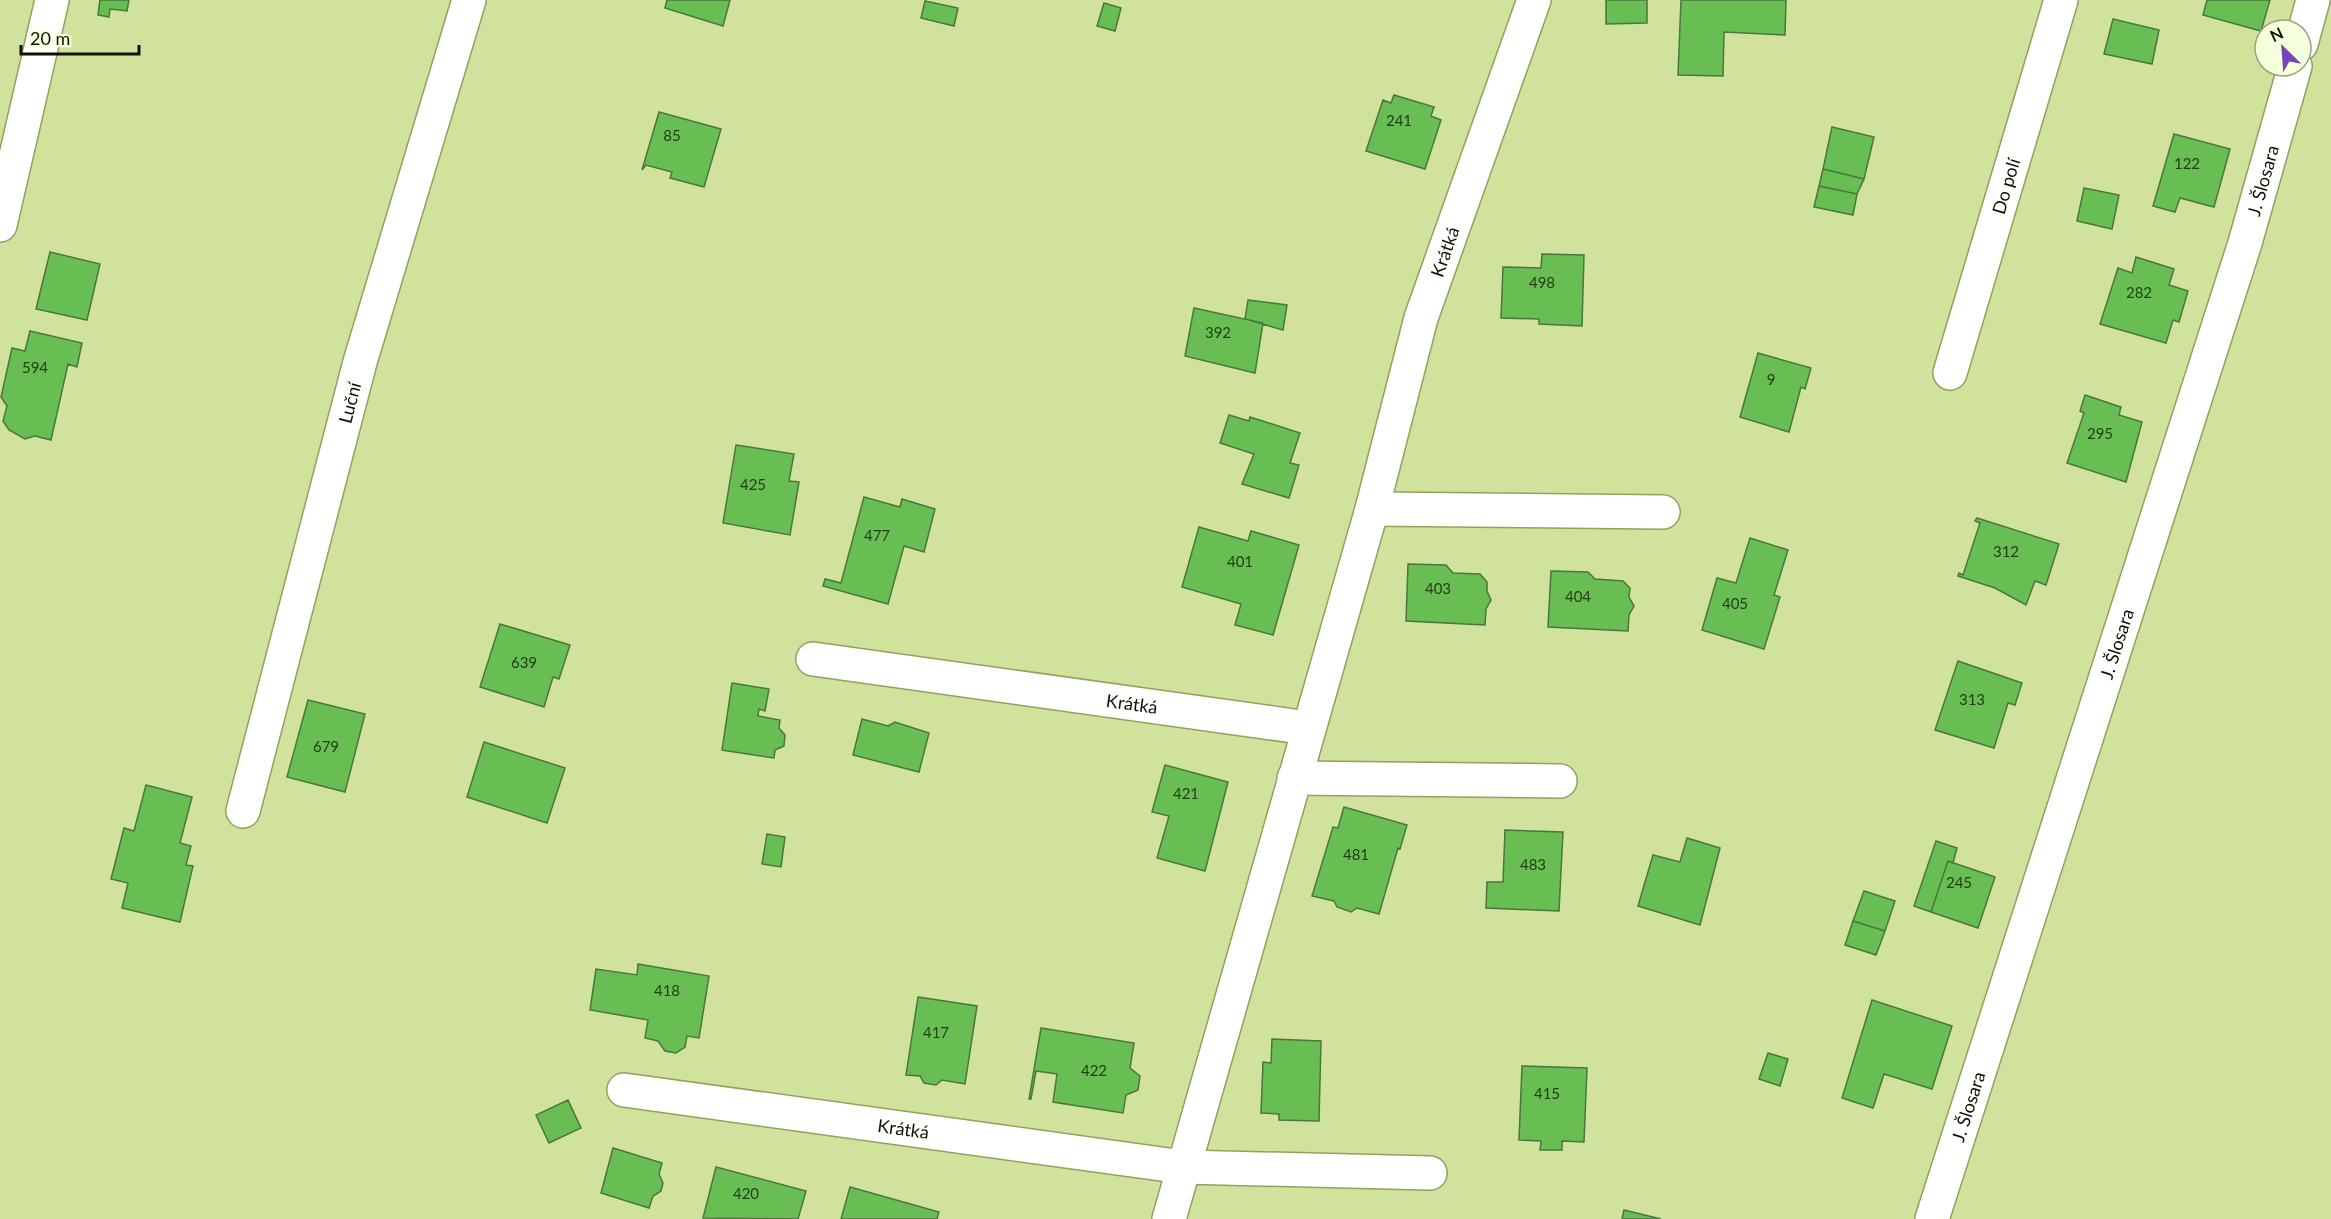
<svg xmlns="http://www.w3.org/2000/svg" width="2331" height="1219" font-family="Lato,sans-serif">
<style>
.building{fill:#68bd53;stroke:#4a7640;stroke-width:1.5}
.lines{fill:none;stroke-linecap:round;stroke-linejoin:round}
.minor-casing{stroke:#91a25d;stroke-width:36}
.minor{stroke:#fff;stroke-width:33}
.labels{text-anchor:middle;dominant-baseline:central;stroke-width:4.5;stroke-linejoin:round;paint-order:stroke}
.number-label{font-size:15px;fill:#243e15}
.street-label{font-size:18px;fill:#0e1300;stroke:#f5ffdb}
</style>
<rect width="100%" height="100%" fill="#d0e29b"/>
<path class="building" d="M100,0H129L127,11L110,9L109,17L98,15Z
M667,0H730L723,26L665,8Z
M1606,0H1647V23L1606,24Z
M1681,0H1786L1785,35L1724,32L1723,76L1678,75Z
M2207,0H2270L2261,31L2203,15Z
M925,1L958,8L954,26L921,18Z
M1104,3L1121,8L1115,31L1097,26Z
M2113,19L2159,30L2152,64L2104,54Z
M1394,95L1434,107L1431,116L1441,120L1425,169L1366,151L1383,100L1391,103Z
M659,112L721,129L704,187L670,178L672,172L646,165L642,170Z
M1832,127L1874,137L1864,179L1823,169Z
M2174,134L2230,149L2214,207L2180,198L2175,212L2153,206Z
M1823,169L1864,179L1857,194L1819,186Z
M1819,186L1857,194L1853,215L1814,207Z
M2084,188L2119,195L2112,229L2077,221Z
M50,252L100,264L87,320L36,309Z
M1542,254L1584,255L1582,326L1539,324V319L1501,318L1503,267L1541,268Z
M2136,257L2174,269L2169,285L2188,291L2179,322L2173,320L2166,343L2100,324L2118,268L2132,273Z
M1248,300L1287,305L1283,330L1245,319Z
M1194,308L1263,323L1255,373L1185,356Z
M30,331L82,343L77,367L68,364L51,440L35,436L25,439L9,430L3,421L7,406L1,397L12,348L25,351Z
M1758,353L1811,368L1805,389L1801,387L1789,432L1740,417Z
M2085,395L2121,407L2119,415L2142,422L2126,482L2067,463L2084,413L2080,411Z
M1229,415L1249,421L1250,417L1300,433L1290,463L1299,465L1289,498L1242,484L1254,454L1220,443Z
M736,445L794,454L789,481L799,482L790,535L723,523Z
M864,497L900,507L902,499L935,509L924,552L904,546L888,604L823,586L825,579L841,583Z
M1977,518L2059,544L2046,585L2035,581L2026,605L1995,588L1958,576L1959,573L1963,575L1980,523L1975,521Z
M1199,527L1248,541L1251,531L1299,545L1273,635L1235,625L1241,604L1182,587Z
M1750,538L1788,550L1774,595L1780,597L1764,649L1702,630L1717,578L1736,583Z
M1408,564L1446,565L1453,573L1480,574L1487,582V591L1491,600L1486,609L1485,625L1406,621Z
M1551,571L1588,572L1595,579L1623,581L1630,588L1629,597L1634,606L1629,615L1628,631L1548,627Z
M500,624L570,645L559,679L553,677L544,707L480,687Z
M1958,661L2022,683L2015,705L2008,703L1994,748L1935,730Z
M732,683L769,689L765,711L759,709L758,716L780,720L779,728L785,735L784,746L775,750L774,758L722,750Z
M308,700L365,714L345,792L287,777Z
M862,719L888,726L895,722L929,733L919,772L853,755Z
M484,742L565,768L547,823L467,797Z
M1165,765L1228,782L1205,871L1157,858L1169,816L1152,812Z
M146,785L192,797L180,843L191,846L186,865L193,866L180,922L122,908L128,883L111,879L124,828L134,831Z
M1344,807L1407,825L1400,849L1398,848L1379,914L1357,908L1351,912L1337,907L1334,901L1312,896L1333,827L1338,828Z
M1505,830L1563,832L1559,911L1486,908L1487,882H1503Z
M767,834L785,837L781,867L762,864Z
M1687,838L1720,848L1700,925L1638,906L1653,855L1680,862Z
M1936,841L1957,848L1953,863L1948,861L1931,912L1914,906Z
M1948,861L1995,877L1978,928L1931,912Z
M1864,891L1895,901L1885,931L1853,921Z
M1853,921L1885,931L1876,955L1845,945Z
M638,964L709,976L699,1038L687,1036L685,1047L676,1053L665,1051L658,1041L645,1038L648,1020L590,1010L596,969L637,975Z
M918,997L977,1006L965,1084L942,1080L936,1085L924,1083L920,1076L906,1075Z
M1872,1000L1952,1026L1932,1089L1884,1074L1873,1108L1842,1098Z
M1041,1028L1134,1043L1130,1068L1140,1076L1138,1090L1126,1095L1123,1113L1053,1102L1057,1074L1036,1071L1031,1099H1029Z
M1272,1039L1321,1041L1319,1121L1279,1120V1114L1261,1113L1263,1062L1271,1063Z
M1768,1053L1788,1059L1780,1086L1759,1079Z
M1522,1066L1587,1068L1584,1142L1562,1141V1150H1540L1541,1141L1519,1140Z
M568,1100L581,1128L549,1143L536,1115Z
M613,1148L662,1163L659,1174L663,1183L661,1191L653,1196L649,1208L601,1193Z
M716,1167L806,1191L798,1219L703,1218Z
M850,1187L939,1212L937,1219H841Z
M1624,1210L1661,1219H1622Z"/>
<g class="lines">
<defs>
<g id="minor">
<path d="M2301,44L2313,0"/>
<path d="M0,225L52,0"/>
<path id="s1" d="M1950,373L2061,0"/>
<path d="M1372,509L1663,512"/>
<path id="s2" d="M813,659L1308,728"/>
<path d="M1294,778L1560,781"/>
<path id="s3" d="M243,811L360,362L469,0"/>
<path id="s4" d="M624,1090L1183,1167L1430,1173"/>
<path id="s5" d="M1169,1219L1372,509L1421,318L1534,0"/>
<path id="s6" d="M1932,1219L2245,243L2295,66"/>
</g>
</defs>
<use href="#minor" class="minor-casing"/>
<use href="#minor" class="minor"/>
</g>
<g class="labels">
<g class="number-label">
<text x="1399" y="120">241</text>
<text x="672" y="135">85</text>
<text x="2187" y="163">122</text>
<text x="1542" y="282">498</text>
<text x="2139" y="292">282</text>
<text x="1218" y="332">392</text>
<text x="35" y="367">594</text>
<text x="1771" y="379">9</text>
<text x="2100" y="433">295</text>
<text x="753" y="484">425</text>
<text x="877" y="535">477</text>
<text x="2006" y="551">312</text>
<text x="1240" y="561">401</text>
<text x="1438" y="588">403</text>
<text x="1578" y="596">404</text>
<text x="1735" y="603">405</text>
<text x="524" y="662">639</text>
<text x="1972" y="699">313</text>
<text x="326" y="746">679</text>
<text x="1186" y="793">421</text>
<text x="1356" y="854">481</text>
<text x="1533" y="864">483</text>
<text x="1959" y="882">245</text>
<text x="667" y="990">418</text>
<text x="936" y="1032">417</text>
<text x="1094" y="1070">422</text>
<text x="1547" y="1093">415</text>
<text x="746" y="1193">420</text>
</g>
<g class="street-label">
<text stroke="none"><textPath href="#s6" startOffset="1090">J. Šlosara</textPath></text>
<text stroke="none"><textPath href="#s1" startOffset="195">Do polí</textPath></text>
<text stroke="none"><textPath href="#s5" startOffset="1006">Krátká</textPath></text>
<text stroke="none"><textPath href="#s3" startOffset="422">Luční</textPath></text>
<text stroke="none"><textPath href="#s6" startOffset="604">J. Šlosara</textPath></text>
<text stroke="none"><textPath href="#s2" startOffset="322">Krátká</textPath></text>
<text stroke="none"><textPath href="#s6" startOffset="118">J. Šlosara</textPath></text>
<text stroke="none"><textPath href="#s4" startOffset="282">Krátká</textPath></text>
</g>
</g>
<g transform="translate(2283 48) rotate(335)"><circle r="28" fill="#f5ffdb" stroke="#99a183" stroke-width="1.5"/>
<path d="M0-4.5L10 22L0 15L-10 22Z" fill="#7743ba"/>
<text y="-9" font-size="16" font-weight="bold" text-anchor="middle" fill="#0e1300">N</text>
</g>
<path d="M21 45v9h118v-9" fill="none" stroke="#0e1300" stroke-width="3"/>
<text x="30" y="45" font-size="18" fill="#0e1300" stroke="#f5ffdb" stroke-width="4.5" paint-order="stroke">20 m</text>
</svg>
